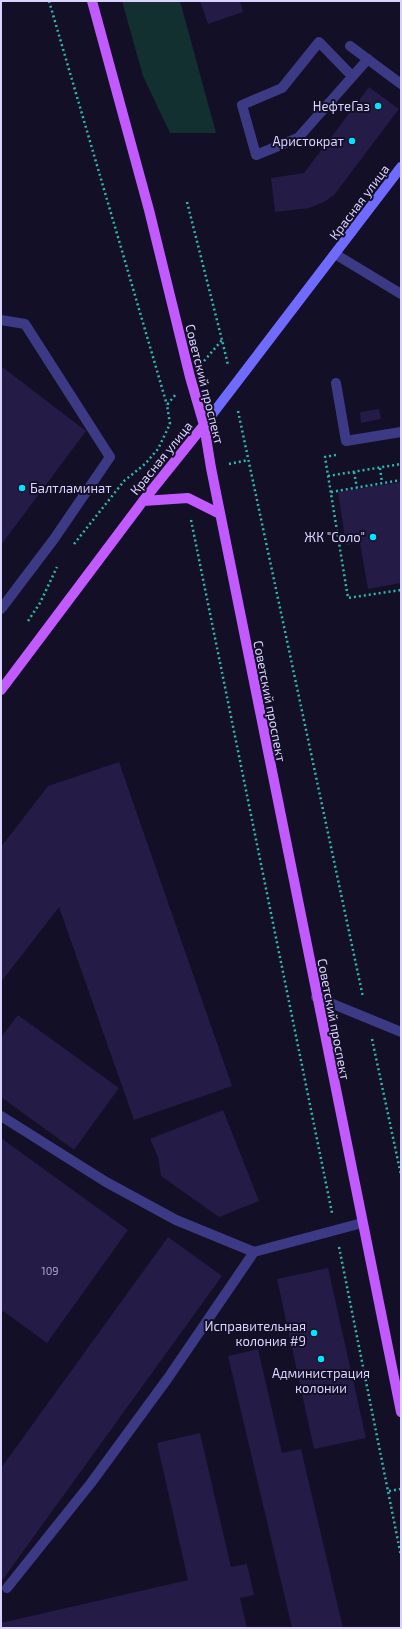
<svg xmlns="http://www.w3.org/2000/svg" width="402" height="1629" font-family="'Exo 2',sans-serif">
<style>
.green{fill:#12302f}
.building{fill:#241b47}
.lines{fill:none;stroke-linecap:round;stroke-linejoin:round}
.path{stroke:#2fb8b0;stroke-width:2.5;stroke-dasharray:2 3;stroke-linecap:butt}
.lane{stroke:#3d3a85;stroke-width:10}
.secondary{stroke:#6f6bff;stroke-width:10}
.primary{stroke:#c25bff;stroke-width:10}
.poi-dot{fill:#00e5ff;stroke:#130f26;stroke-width:1.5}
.labels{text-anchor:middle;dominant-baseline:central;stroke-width:4;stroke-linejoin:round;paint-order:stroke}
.number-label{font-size:11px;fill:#aca6d1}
.poi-label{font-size:13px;fill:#d9d4ff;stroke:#130f26;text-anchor:end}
.street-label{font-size:13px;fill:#d9d4ff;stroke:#130f26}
</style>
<rect width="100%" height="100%" fill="#130f26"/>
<path class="green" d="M122,1H180L216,133H170L143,76Z"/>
<path class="building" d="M200,1H240L243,12L208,24Z
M369,87L399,109L334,195L324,202L309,208L275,212L271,178L304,173Z
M1,366L86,431L1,545Z
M379,409L381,419L361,423L360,412Z
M401,482V583L368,589L360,543L346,545L338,492Z
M119,762L232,1086L134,1120L59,907L1,982V847L48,786Z
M18,1015L119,1088L74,1150L1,1097V1037Z
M223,1110L259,1201L219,1217L161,1176L158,1157L150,1139Z
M1,1138L128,1230L47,1343L3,1311L1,1313Z
M168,1237L222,1276L1,1582V1468Z
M328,1268L366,1438L314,1449L277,1279Z
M258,1349L282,1453L301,1449L343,1628H292L228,1356Z
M200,1433L231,1567L247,1564L254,1595L240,1598L247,1628H1V1623L188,1580L157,1443Z"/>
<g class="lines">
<path class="path" d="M49,1L167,405
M187,202L222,340
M204,361L222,340L228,365
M238,411L363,997
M336,455L325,457L348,598L401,590
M229,464L248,460
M380,468L382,483
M354,472L357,488
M328,476L401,464
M331,492L401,480
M191,520L332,1213
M74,544L124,481L145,464L158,449L170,424L167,405L176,394
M28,621L40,603L57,567
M372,1039L401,1175
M339,1247L401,1556
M389,1491L401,1489"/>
<path class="lane" d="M350,46L401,84
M352,76L319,42L282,88L242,105L256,155L298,138L368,59
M335,254L401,294
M1,320L25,324L110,457L54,539L1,609
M336,383L346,441L401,432
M316,997L401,1032
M1,1116L106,1182L176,1220L254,1252L362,1223
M7,1588L91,1483L168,1378L254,1252"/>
<path class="secondary" d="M204,425L401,167"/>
<path class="primary" d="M92,1L149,210L190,377L204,425L211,468L401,1412
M143,501L188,498L220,514
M1,690L143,501L204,425"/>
</g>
<g class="poi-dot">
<circle cx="378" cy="106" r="4"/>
<circle cx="352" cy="141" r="4"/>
<circle cx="22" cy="488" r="4"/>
<circle cx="373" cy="537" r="4"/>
<circle cx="314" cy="1333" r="4"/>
<circle cx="321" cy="1359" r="4"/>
</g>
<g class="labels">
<g class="number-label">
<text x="50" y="1270">109</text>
</g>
<g class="poi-label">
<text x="370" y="106">НефтеГаз</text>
<text x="344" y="141">Аристократ</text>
<text x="30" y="488" text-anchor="start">Балтламинат</text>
<text x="365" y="537">ЖК "Соло"</text>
<text x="306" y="1326">Исправительная<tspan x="306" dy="15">колония #9</tspan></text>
<text x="321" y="1373" text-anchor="middle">Администрация<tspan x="321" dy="15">колонии</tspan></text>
</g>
<g class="street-label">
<text transform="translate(359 202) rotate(-53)">Красная улица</text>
<text transform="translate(205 384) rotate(76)">Советский проспект</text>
<text transform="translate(161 458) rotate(-51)">Красная улица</text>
<text transform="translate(270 701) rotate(79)">Советский проспект</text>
<text transform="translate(334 1019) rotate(79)">Советский проспект</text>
</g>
</g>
<rect width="402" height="1629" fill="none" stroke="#d9d4ff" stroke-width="4"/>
</svg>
